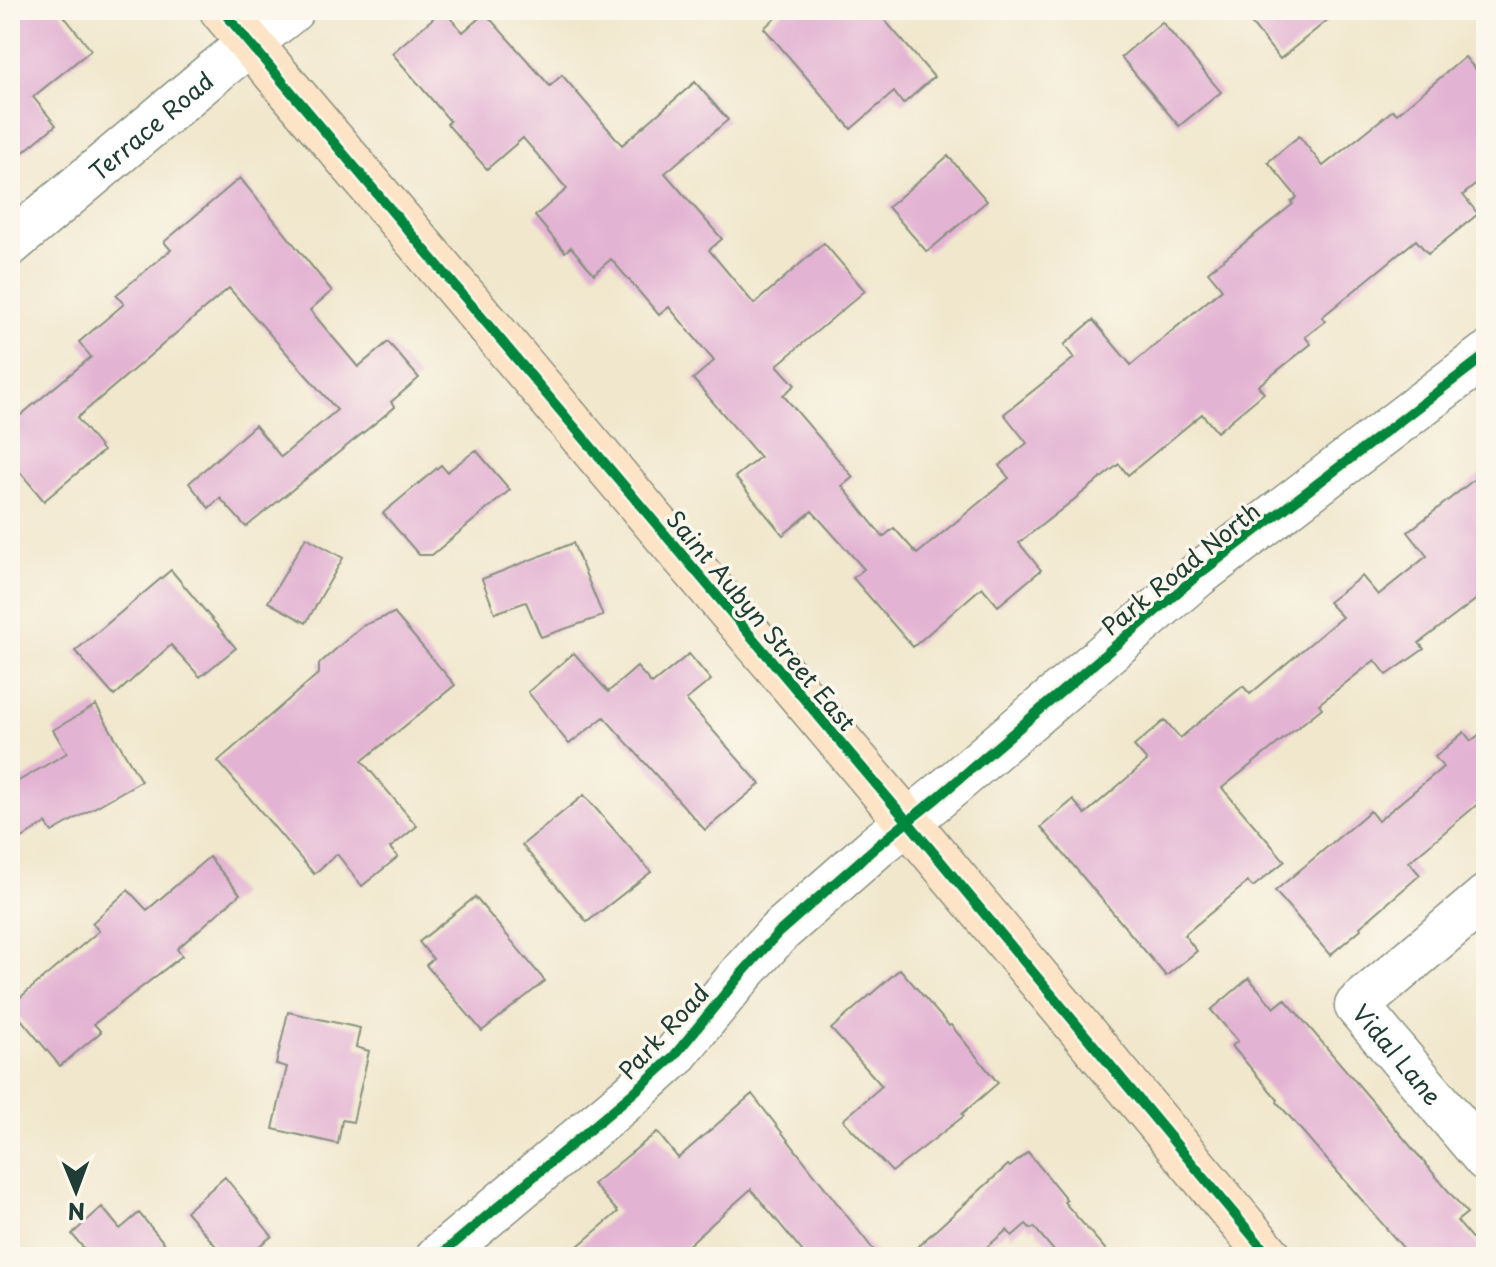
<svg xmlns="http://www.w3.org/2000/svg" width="1496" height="1267" font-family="'Playpen Sans',sans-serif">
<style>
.building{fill:#e3b3d3}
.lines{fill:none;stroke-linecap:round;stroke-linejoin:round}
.street-casing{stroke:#889280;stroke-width:47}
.secondary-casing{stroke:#889280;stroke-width:47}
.street{stroke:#fff;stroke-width:44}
.secondary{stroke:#fee4c6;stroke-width:44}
.cycleway-casing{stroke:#fbf7ec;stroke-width:15}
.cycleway{stroke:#00873e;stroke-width:10}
.labels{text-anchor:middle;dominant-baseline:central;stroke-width:7;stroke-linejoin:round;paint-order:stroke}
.street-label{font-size:24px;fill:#1f3d34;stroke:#fbf7ec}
</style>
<rect width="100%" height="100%" fill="#fbf7ec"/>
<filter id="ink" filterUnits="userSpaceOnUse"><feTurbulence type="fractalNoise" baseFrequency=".0125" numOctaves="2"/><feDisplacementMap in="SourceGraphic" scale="16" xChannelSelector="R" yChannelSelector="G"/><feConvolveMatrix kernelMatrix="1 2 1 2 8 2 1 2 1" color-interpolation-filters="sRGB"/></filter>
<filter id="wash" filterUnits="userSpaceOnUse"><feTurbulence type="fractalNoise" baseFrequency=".006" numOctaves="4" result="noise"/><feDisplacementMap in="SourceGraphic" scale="32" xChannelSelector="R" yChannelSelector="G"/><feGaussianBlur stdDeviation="1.8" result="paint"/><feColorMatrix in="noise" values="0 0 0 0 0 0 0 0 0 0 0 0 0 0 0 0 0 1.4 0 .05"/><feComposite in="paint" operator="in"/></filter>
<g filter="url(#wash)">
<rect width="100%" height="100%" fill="#f1e7cd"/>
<g id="blocks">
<path class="building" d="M27,10H59L91,50L33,97L56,125L10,163V25Z
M443,10L463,32L485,13L550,86L562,75L622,145L695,82L728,120L665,173L722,239L709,250L754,304L824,243L865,291L777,365L795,385L783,395L853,477L842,486L883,537L894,528L917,554L1009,478L999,466L1027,443L1004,414L1074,358L1064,345L1093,320L1131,365L1222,289L1208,272L1293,204L1291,202L1297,197L1268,162L1299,136L1323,166L1393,110L1397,114L1465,57L1486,82V176L1463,195L1478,214L1428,254L1416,240L1322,317L1326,321L1305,337L1311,344L1258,386L1264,393L1217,432L1202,414L1128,475L1119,464L1019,543L1041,570L998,606L982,587L913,647L853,578L864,569L812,511L783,535L735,477L760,457L693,379L714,361L669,307L659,315L611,259L594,274L571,247L565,252L535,216L567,189L523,138L487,169L447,124L450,121L392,53Z
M784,10H876L934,77L903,104L894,92L851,129L764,28Z
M1240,10H1340L1280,59Z
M1162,22L1221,92L1179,126L1121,57Z
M948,156L987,201L927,252L888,207Z
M240,178L332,291L310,310L358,367L388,342L419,378L391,402L395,407L246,527L220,498L209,508L189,483L255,425L281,457L337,410L229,288L77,418L103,451L44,501L10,460V424L91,357L79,342L124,304L116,295L171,250L164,242Z
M476,450L510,490L432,555H419L383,513L441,465L447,472Z
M1486,470V592L1419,643L1424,649L1387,675L1375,660L1319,704L1322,708L1222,788L1285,861L1253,887L1248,882L1184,935L1197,951L1166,976L1041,827L1073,800L1085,814L1147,761L1134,746L1165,720L1180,738L1243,686L1250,694L1342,617L1328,602L1362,576L1378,595L1427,556L1408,532Z
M306,537L343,558L306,623L268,602Z
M573,543L603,616L541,637L526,602L495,613L482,579Z
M171,570L236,648L200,677L171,645L114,696L75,651Z
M394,613L455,685L362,761L417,826L390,848L398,857L362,886L337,854L314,874L218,761L319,673V664L362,626Z
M574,653L608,692L637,667L652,684L689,654L711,680L686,700L760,784L705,830L604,717L569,744L528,692Z
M96,705L141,781L52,832L46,823L22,838L10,819V786L67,753L53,730Z
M1486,729V797L1409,862L1420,875L1360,927L1361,929L1330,955L1275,891L1370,811L1378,821L1443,767L1435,757L1464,732L1471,741Z
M584,795L651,872L587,922L522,845Z
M209,857L240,894L177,949L182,956L94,1024L101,1032L60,1066L10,1006L99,931L92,923L128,890L147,910Z
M475,897L545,981L482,1031L426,965L433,959L419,942Z
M900,969L949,1026L951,1025L998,1083L962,1114L964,1116L892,1172L843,1120L882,1086L831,1029Z
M1249,978L1274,1008L1285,999L1385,1116L1467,1213L1457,1221L1486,1255V1257H1411L1277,1102L1278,1100L1232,1046L1238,1041L1211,1010Z
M288,1012L360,1028L356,1047L369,1051L353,1122L342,1120L338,1144L273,1129L287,1067L276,1064Z
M752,1094L879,1257H807L751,1189L675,1257H565L618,1212L593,1184L657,1132L678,1158Z
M1028,1152L1067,1200L1064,1202L1112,1257H1059L1034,1227L1031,1229L1026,1224L1012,1236L1007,1230L975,1257H906L1008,1165L1010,1167Z
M225,1177L272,1236L245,1257H225L186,1211Z
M102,1207L120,1229L139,1213L176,1257H87L89,1255L72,1234Z"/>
</g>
</g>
<g filter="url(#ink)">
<use href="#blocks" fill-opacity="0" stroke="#889280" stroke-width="2"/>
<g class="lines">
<defs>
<g id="street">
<path id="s1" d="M10,244L218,69L292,10"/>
<path id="s2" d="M1486,897L1357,1006L1486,1159"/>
<path d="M438,1257L632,1094L674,1056L743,972L778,933L877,846L937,798L1199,574L1486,355"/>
</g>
<path id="secondary" d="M222,10L908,822L1270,1257"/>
</defs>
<use href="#street" class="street-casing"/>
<use href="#secondary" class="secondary-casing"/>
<use href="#street" class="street"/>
<use href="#secondary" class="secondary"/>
<defs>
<path id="cycleway" d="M222,10L908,822L1270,1257
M438,1257L632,1094L674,1056L743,972L778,933L877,846L937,798L1199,574L1486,355"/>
</defs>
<use href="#cycleway" class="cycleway-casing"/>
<use href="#cycleway" class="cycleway"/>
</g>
</g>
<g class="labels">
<g class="street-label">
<text stroke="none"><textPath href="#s1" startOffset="184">Terrace Road</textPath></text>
<text transform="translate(1180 568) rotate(-39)">Park Road North</text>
<text transform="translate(762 620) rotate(50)">Saint Aubyn Street East</text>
<text transform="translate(663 1031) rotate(-47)">Park Road</text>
<text stroke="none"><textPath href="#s2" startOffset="232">Vidal Lane</textPath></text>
</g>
</g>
<rect width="1496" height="1267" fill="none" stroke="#fbf7ec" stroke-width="40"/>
<g transform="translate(76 1191) rotate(179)" stroke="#fbf7ec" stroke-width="6" paint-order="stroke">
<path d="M0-6L14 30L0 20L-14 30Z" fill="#1f3d34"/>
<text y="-12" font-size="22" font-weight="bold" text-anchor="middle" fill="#1f3d34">N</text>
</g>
</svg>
